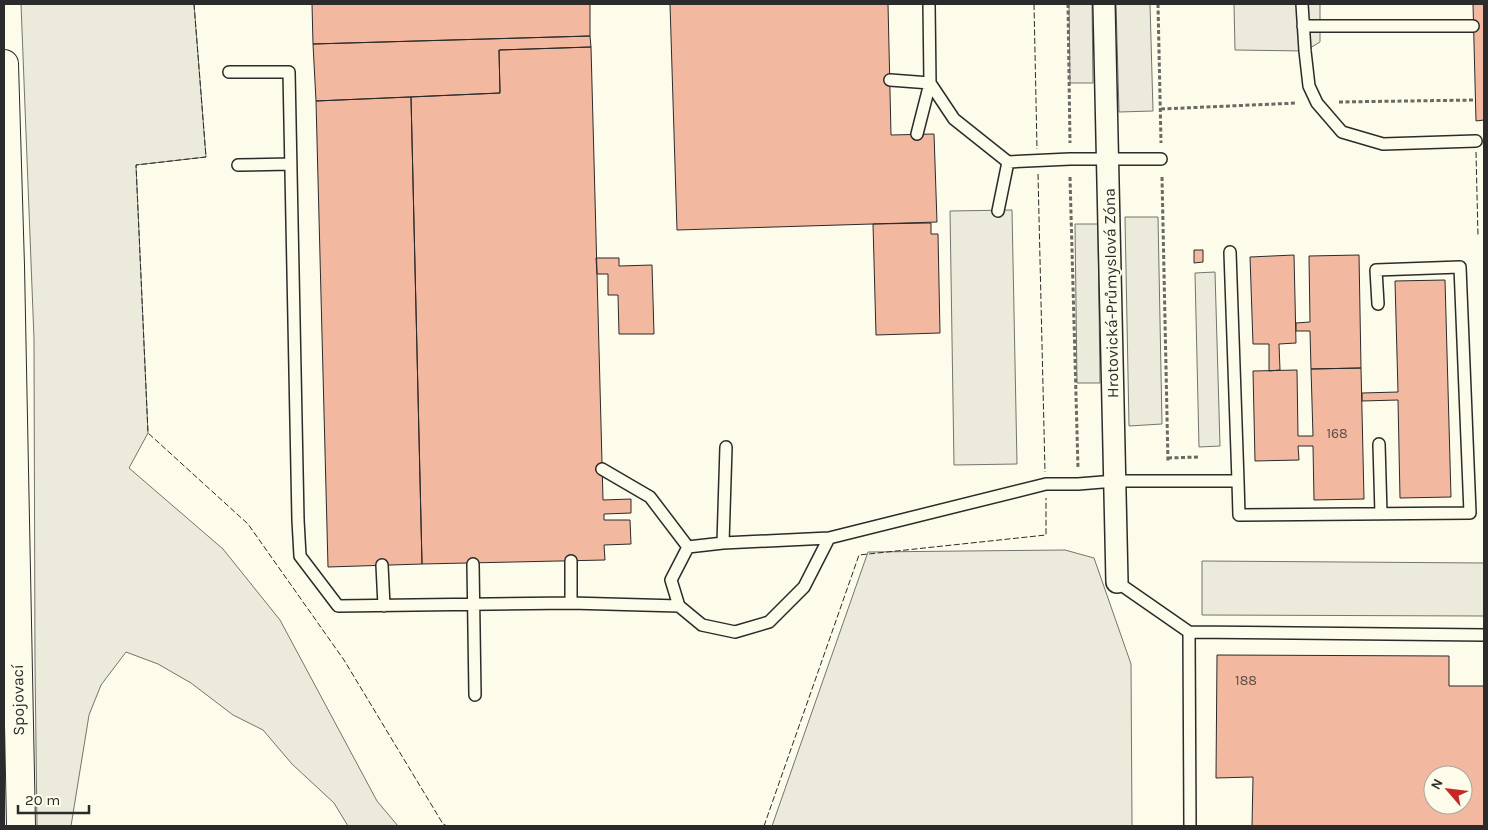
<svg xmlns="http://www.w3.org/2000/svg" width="1488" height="830" font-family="Karla,sans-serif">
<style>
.green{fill:#ecebdb;stroke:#74746e}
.parking{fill:#eceadb;stroke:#74746e}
.building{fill:#f2b8a0;stroke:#2b2b2b;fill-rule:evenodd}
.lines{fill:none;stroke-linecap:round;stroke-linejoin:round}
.lane-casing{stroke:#2b2b2b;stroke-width:14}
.street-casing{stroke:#2b2b2b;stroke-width:24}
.secondary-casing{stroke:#2b2b2b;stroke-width:30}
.path{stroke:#6a6964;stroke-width:3;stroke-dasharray:4 2.5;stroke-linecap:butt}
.lane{stroke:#fdfbea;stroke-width:11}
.street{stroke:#fdfbea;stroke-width:21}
.secondary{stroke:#fdfbea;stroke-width:28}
.fence{stroke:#2b2b2b;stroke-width:1;stroke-dasharray:6 2.5;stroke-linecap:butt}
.labels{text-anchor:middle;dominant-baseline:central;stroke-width:4;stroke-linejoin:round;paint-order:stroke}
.number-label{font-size:14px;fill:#5d4e48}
.street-label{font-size:16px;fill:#2b2b2b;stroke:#fdfbea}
</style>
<rect width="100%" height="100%" fill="#fdfbea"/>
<path class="green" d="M21,4H194L206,157L136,165L148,433L129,468L223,549L280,620L377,801L398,826H348L334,803L292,764L263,730L233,715L191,683L158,664L126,652L101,685L89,715L71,826H37L35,663L34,339Z
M1065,550L1094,558L1131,664L1132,826H772L868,552Z"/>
<path class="parking" d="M1069,4H1092L1093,83H1070Z
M1116,4H1150L1153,111L1119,112Z
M1234,4H1320V42L1305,51L1235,50Z
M1012,210L1017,464L954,465L950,211Z
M1125,217H1158L1162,424L1129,426Z
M1075,224H1098L1100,383H1077Z
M1215,272L1220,446L1199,447L1195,273Z
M1202,561L1484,563V616L1202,615Z"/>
<path class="building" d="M312,4H590V36L313,44Z
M670,4H888L891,135L934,134L937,222L677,230Z
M1473,4H1484V120L1476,121Z
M590,36L591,47L499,50L500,93L316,101L313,44Z
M591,47L603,500L631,499V513L604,514V520H630L631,544L604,545L605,560L422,564L411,97L500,93L499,50Z
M411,97L422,564L328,567L316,101Z
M931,223V234H938L940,333L876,335L873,224Z
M1194,250H1203V262L1194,263Z
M1294,255L1296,343L1279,344L1280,370L1269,371V344H1253L1250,257Z
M1359,255L1361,368L1311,369L1310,331H1296V323L1310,322L1309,256Z
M596,258H619V266L652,265L654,334H619L618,295H608V274H597Z
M1445,280L1451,497L1400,498L1398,400L1362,401V393L1398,392L1395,281Z
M1361,368L1364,499L1314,500L1313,446H1298L1299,460L1255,461L1253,371L1297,370L1298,436H1313L1311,369Z
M1217,655L1449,656V686H1484V826H1252L1253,777L1216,778ZM1433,775H1463V805H1433Z"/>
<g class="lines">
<defs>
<path id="lane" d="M929,4L930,83L954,119L1008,162L1070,159H1161
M1302,4L1305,51L1309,86L1317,103L1342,132L1383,144L1476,141
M1303,26H1473
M229,72H289L298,520L300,556L338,606L571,603L679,606
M890,80L930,83L917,134
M238,165L291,164
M998,211L1008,162
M1379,444L1381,514
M602,469L650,497L688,547
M1238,481L1239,515L1470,513L1460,267L1376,270L1378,304
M829,538L804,587L769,622L735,632L702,625L679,606L671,580L688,547L723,543L829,538L1046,484H1078L1115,481H1238L1230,252
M723,543L726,447
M571,561V603
M473,564L475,695
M382,565L384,606
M1117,582L1189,632L1484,635
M1189,632L1190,826"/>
<path id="street" d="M1104,4L1117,582"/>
<path id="secondary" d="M4,64L10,266L21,826"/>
</defs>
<use href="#lane" class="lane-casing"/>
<use href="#street" class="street-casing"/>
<use href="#secondary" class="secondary-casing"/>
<path class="path" d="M1068,4L1070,143
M1158,4L1161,143
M1339,102L1475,100
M1161,109L1297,103
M1070,177L1078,468
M1162,177L1168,463
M1168,458L1198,457"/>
<use href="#lane" class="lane"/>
<use href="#street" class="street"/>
<use href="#secondary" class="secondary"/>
<path class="fence" d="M194,4L206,157L136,165L148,433L248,524L344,660L443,824L447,826
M1034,4L1037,149
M1476,152L1478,236
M1038,174L1045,472
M764,826L859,555L1046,535V498"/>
</g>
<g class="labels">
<g class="number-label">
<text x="1337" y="433">168</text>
<text x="1246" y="680">188</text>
</g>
<g class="street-label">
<text transform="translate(1111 293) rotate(-91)">Hrotovická-Průmyslová Zóna</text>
<text transform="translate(18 700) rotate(-91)">Spojovací</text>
</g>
</g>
<rect width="1488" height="830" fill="none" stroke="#2b2b2b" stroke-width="10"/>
<g transform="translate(1448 790) rotate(298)"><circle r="24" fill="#fdfbea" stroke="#a9a89e"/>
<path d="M0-4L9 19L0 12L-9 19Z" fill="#c62828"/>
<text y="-8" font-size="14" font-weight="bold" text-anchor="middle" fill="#2b2b2b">N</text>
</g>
<path d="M18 805v8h71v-8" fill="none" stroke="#2b2b2b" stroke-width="2.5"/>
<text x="25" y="805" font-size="15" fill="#2b2b2b" stroke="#fdfbea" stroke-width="4" paint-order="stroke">20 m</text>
</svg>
